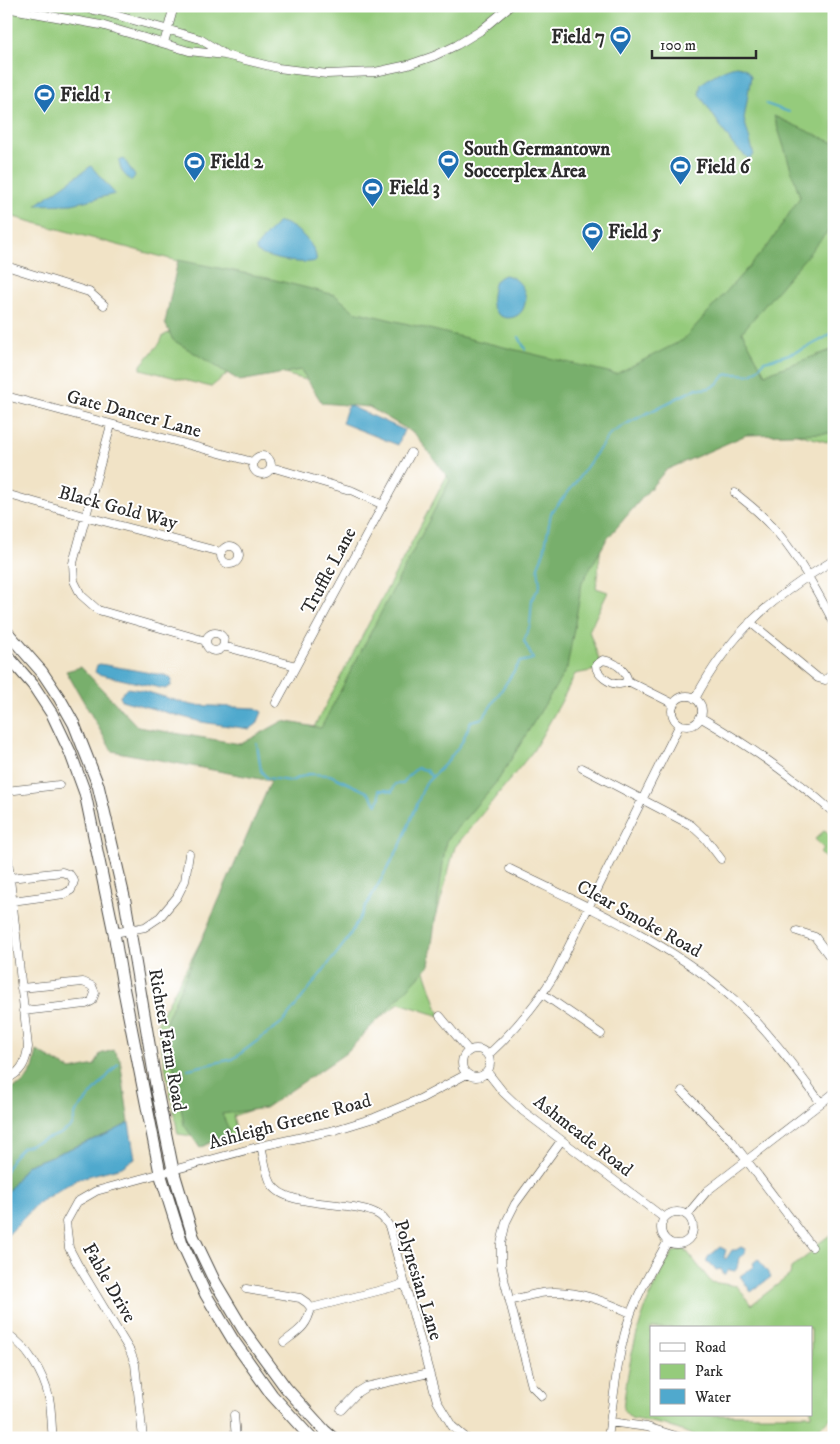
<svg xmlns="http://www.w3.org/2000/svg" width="840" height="1444" font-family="'IM FELL DW Pica',serif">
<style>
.green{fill:#95cb7c;stroke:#607b54;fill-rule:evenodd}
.forest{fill:#78af6c;stroke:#526d4c}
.water{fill:#50a9cd;stroke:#3e6a7c}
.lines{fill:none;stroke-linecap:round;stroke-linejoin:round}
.stream{stroke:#50a9cd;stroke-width:2}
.minor-casing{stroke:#494742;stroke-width:9}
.secondary-casing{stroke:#494742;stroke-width:13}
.minor{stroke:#fff;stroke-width:8}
.secondary{stroke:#fff;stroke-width:11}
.labels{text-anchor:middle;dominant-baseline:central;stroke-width:4;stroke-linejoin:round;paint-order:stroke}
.poi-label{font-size:19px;font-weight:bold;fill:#2b2b2b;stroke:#fff;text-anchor:start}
.street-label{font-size:19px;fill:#2b2b2b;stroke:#fff}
</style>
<rect width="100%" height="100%" fill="#fff"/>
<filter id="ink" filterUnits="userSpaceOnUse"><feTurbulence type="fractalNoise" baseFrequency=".02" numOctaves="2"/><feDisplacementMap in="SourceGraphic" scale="10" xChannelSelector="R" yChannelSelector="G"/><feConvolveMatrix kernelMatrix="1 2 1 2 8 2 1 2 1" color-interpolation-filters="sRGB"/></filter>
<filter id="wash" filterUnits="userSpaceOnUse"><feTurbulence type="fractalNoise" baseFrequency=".0096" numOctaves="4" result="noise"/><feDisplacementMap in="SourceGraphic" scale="20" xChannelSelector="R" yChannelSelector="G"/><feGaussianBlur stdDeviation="1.12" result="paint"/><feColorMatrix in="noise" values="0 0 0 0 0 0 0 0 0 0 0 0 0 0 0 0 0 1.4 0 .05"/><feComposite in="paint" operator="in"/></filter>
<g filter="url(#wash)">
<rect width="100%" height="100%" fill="#f1e3c6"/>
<path class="green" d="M6,6H834V443L830,440L827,442L753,422L663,463L602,537L596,588L608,592L589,631L600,662L596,670L575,674L560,704L533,751L455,847L423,965L440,1016L399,1003L320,1065L251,1110L233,1116L239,1141L237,1142L178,1134L157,1024L461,449L336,388L236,361L252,281L6,215Z
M178,327L228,361L226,375L211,387L141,369V365L160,343L163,336Z
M825,830L834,839L831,843L834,847V851L826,859L820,853L824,849L815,839Z
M834,1232V1416L805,1438H702L665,1425L631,1418L623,1410C629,1353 642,1301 673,1252L685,1249L711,1282L737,1286L751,1305L790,1275L791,1268L816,1249L815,1246ZM651,1328H811V1415H651Z"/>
<path class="forest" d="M774,116L834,143V224L742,332L765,374L834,349V433L746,435L666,470L607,539L582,583L567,668L499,779L446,841L429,966L346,1053L265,1108L222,1114L230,1132L200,1148L184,1125L166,1021L271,781L112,751L66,671L81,667L138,727L241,744L283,721L321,728L450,480L415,434L369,407L322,403L301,370L240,381L173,340L165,323L178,260L259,276L335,295L354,311L616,374L683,340L770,243L800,197Z
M113,1050L120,1059L129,1123L110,1133L26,1166L6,1194V1091L23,1084L33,1069L37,1051L71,1070L95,1065L100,1054Z"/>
<path class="water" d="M736,66C744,67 747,69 751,76L744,119L754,155L749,159L733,145L699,94L701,84C712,76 722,69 736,66Z
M124,159L135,176L131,181C124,175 120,170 119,161Z
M91,166L115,194L72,204L36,205Z
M278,222C293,222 319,247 316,261C304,265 266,259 256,251V247Z
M504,275C517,276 528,290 525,303C522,322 497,323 492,305C491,300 492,294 493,289C494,281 497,278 504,275Z
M348,405L404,430L398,445L342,423Z
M100,664L168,676L172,679L171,686L165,689L98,674L95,672L97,665Z
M127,688L141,690L191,705L256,708L262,712L257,724L250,729L201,722L121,700L120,696Z
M129,1123L135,1158L122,1167L77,1179L38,1203L6,1237V1194L26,1166L110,1133Z
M720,1247L726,1250L724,1258L726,1259L732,1250H736L741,1247L745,1249V1254L739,1258L737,1268L735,1271L729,1270L725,1274H722L721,1269L716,1270L713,1266L706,1262L708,1257Z
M758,1259L771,1277L751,1292L740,1276L754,1266L753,1263Z"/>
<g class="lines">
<path class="stream" d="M766,104L789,112
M519,337L525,349
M257,744L261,771L267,778L291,781L308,774L330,775L367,792L377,804L380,798L379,790H386L392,792L395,784H403L407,777L417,768L426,770L432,777
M188,1069L233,1059L284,1021L347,940L401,844L425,784L447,762L462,742L471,721L483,718L520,662L533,659L524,641L530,625L532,599L540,586L538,566L544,552L551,513L573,486L610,434L628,423L697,388C710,391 718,385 725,375C744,370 749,384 764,361C784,357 818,345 834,331
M6,1171L12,1158L23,1147L60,1134L72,1126L76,1112L118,1064"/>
</g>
</g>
<g filter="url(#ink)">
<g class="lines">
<defs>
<path id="minor" d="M76,6L104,12L180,33L200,39L224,54
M6,8L101,25L189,51L225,55L278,68L327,74L375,72L408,65L434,56L457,45L480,31L510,6
M164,43L174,6
M6,266L89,292L104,305
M6,396L253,462
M111,425L73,563L74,581L81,595L98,610L206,641
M253 465a9 9 0 1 1 18 0a9 9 0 1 1-18 0Z
M271,467L353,491L383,505
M735,493C750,505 765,517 777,532C800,560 817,591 834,623
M6,494L80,515L221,552
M221 555a9 9 0 1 1 18 0a9 9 0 1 1-18 0Z
M750,622L818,678L825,680L834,673
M206 642a9 9 0 1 1 18 0a9 9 0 1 1-18 0Z
M223,646L296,666
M628,681C627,682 622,684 620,684C611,685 596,675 596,665L603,660C615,662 625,669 628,681L674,704
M672 711a15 15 0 1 1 30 0a15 15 0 1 1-30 0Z
M695,699C729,634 772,597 834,560
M276,703L411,453
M700,717C748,745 793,776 834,813
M582,768L691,825L705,838L721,859
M6,791L59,785
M6,841L28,1047C26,1063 21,1073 6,1079
M510,869C589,908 673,943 738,1003C770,1033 795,1068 821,1103
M10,878L62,872L70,875L74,881L71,890L64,894L12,901
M797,931L815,937L834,962
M114,933L145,927L160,917L177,897L185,881L189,854
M21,988L83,982L92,986L95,993L92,1001L86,1004L23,1011
M543,994L601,1034
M440,1016L469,1051
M462 1063a14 14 0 1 1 28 0a14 14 0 1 1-28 0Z
M488,1055C515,1030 536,1005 555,974L680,724
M488,1073L503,1092L523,1111L664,1218
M682,1091L732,1141L812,1247
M261,1146C264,1157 266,1174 271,1183C285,1210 354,1199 379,1215C383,1217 386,1222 389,1226L437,1401L452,1426L466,1438
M661 1228a16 16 0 1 1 32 0a16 16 0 1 1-32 0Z
M687,1215L707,1191L834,1093
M246,1289L300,1298L307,1303L311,1308L405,1284
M510,1301C523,1297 538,1292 552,1292C580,1291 606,1302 631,1313
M6,1333C27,1346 44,1374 49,1398C52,1411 51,1425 53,1438
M284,1342C298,1331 307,1327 311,1308
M542,1396L532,1386L505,1283L501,1264V1244L506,1222L515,1204L561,1141
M341,1410L358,1392L366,1387L429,1373
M234,1415L236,1438
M610,1422L647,1427L682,1438
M143,1438L135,1364L130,1351L78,1265L69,1248L66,1222L77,1202L96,1191L261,1146L335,1130L374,1118L420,1099L467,1074
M608,1438C614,1396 617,1353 631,1313C640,1288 655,1264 668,1241"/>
<path id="secondary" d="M6,631L42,672L60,699L74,724L98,785L125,901L157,1091L173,1170L193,1236L215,1282L243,1329L286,1388L324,1430L333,1438
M6,654L33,685L52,714L70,752L85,793L114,933L123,986L160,1173L182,1243L206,1295L233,1340L272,1395L311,1438"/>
</defs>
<use href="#minor" class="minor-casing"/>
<use href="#secondary" class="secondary-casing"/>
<use href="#minor" class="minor"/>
<use href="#secondary" class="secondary"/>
</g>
</g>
<defs>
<symbol id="stadium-pin" viewBox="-11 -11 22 30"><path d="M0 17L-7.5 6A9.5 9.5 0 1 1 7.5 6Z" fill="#1f6fb2" stroke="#fff"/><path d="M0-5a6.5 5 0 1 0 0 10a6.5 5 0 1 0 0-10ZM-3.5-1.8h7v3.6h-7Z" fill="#fff"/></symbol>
</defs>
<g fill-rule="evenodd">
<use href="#stadium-pin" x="608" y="24" width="25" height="34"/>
<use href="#stadium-pin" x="32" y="82" width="25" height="34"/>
<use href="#stadium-pin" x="436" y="148" width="25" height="34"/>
<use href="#stadium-pin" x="182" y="150" width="25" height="34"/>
<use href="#stadium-pin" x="668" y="154" width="25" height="34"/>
<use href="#stadium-pin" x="360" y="176" width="25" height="34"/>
<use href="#stadium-pin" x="580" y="220" width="25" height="34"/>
</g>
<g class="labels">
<g class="poi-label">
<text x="605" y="37" text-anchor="end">Field 7</text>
<text x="60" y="95">Field 1</text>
<text x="464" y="149">South Germantown<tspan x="464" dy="22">Soccerplex Area</tspan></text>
<text x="210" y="162">Field 2</text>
<text x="696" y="167">Field 6</text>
<text x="389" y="188">Field 3</text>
<text x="608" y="232">Field 5</text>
</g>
<g class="street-label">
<text transform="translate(134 414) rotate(15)">Gate Dancer Lane</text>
<text transform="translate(118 508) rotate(15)">Black Gold Way</text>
<text transform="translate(329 571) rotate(-62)">Truffle Lane</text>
<text transform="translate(639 919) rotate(29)">Clear Smoke Road</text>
<text transform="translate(167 1040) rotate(80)">Richter Farm Road</text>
<text transform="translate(290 1122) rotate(-15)">Ashleigh Greene Road</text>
<text transform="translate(583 1136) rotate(38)">Ashmeade Road</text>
<text transform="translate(418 1280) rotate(73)">Polynesian Lane</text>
<text transform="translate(109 1283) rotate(60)">Fable Drive</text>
</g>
</g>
<rect width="840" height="1444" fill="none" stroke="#fff" stroke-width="25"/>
<rect x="650" y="1326" width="162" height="90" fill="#ffffff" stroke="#aaaaaa"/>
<rect x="660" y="1343" width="25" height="8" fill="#ffffff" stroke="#aaaaaa"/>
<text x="695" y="1352" font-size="15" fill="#2b2b2b">Road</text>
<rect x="660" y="1364" width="25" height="15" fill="#95cb7c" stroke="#aaaaaa"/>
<text x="695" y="1376" font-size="15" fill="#2b2b2b">Park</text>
<rect x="660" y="1389" width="25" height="15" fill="#50a9cd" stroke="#aaaaaa"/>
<text x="695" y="1402" font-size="15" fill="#2b2b2b">Water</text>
<path d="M652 50v8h104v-8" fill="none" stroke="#2b2b2b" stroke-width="2.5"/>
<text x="660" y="50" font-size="15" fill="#2b2b2b" stroke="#ffffff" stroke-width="4" paint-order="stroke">100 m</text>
</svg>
